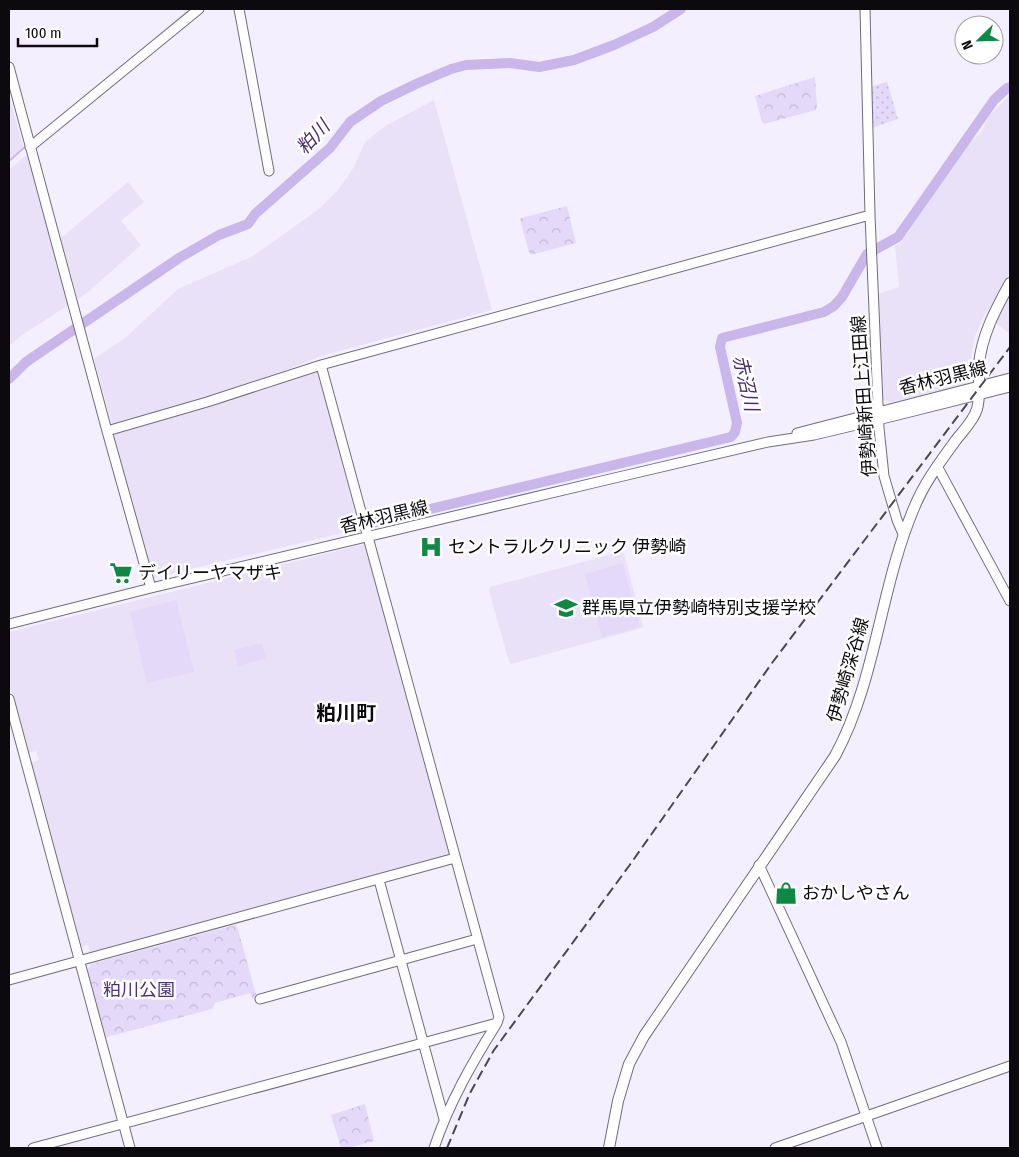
<svg xmlns="http://www.w3.org/2000/svg" width="1019" height="1157" font-family="'Fira Sans Condensed','Noto Sans JP',sans-serif">
<style>
.built{fill:#e9e1f7}
.grass{fill:url(#grass-dots)}
.forest{fill:url(#forest-crowns)}
.pitch{fill:#e5d9fa}
.lines{fill:none;stroke-linecap:round;stroke-linejoin:round}
.stream{stroke:#c9b6eb;stroke-width:2}
.river{stroke:#c9b6eb;stroke-width:10}
.secondary-casing{stroke:#716d7a;stroke-width:11}
.primary-casing{stroke:#716d7a;stroke-width:12}
.secondary{stroke:#fff;stroke-width:9}
.primary{stroke:#fff;stroke-width:10}
.rail{stroke:#4b4850;stroke-width:2;stroke-dasharray:10 5;stroke-linecap:butt}
.labels{text-anchor:middle;dominant-baseline:central;stroke-width:5;stroke-linejoin:round;paint-order:stroke}
.street-label{font-size:18px;fill:#0c0a0f;stroke:#fff}
.poi-label{font-size:18px;fill:#0c0a0f;stroke:#fff;text-anchor:start}
.park-label{font-size:18px;fill:#4e3272;stroke:#fff}
.water-label{font-size:19px;font-style:italic;fill:#4a2f6e;stroke:#fff}
.quarter-label{font-size:20px;font-weight:bold;fill:#0c0a0f;stroke:#fff}
</style>
<defs>
<pattern id="grass-dots" width="8" height="8" patternUnits="userSpaceOnUse" patternTransform="scale(1.25)"><rect width="8" height="8" fill="#e5d9fa"/><path d="M2 2h.1M6 6h.1" fill="none" stroke="#c3b9d5" stroke-width="1.8" stroke-linecap="round"/></pattern>
<pattern id="forest-crowns" width="20" height="18" patternUnits="userSpaceOnUse" patternTransform="scale(1.25)"><rect width="20" height="18" fill="#e5d9fa"/><path d="M2 6a3 3 0 1 1 6 0M12 15a3 3 0 1 1 6 0" fill="none" stroke="#c3b9d5"/></pattern>
</defs>
<rect width="100%" height="100%" fill="#f4effe"/>
<path class="built" d="M9,95L23,147L9,159Z
M1010,95V271L982,320L975,336L971,356L969,379L965,385L892,402L883,400L878,294L899,287L895,246L900,244L969,143L981,133L989,116Z
M434,100L492,310L321,356L244,387L112,424L94,359L125,338L178,289L253,256L319,209L338,190L354,167L365,142L385,126Z
M25,156L28,157L68,303L67,306L22,335L9,346V170Z
M128,182L144,202L121,221L141,245L88,292L78,299L61,238Z
M1010,295V334L996,323Z
M318,370L359,529L153,578L112,433L262,389Z
M365,544L450,854L448,856L90,953L88,945L82,947L30,763L39,760L36,751L28,753L9,684V632Z
M623,551L643,626L642,628L511,664L509,662L489,590L490,587Z"/>
<path class="grass" d="M887,82L898,119L872,128L870,87Z"/>
<path class="forest" d="M815,77L817,107L816,110L764,124L762,122L755,96Z
M567,206L576,243L531,255L529,252L520,220L521,218Z
M235,925L237,926L256,994L255,997L252,998L250,993L215,1003L212,1009L107,1037L104,1036L87,971L91,964Z
M365,1104L374,1141L348,1148H341L331,1115Z"/>
<path class="pitch" d="M623,563L640,627L602,637L585,574Z
M176,600L194,672L147,683L130,612Z
M262,643L266,658L238,666L234,650Z"/>
<g class="lines">
<path class="stream" d="M128,62L191,9
M9,161L26,146"/>
<path class="river" d="M9,379L26,362L179,258L219,235L248,224L255,214L330,148L350,122L381,101L416,84L451,69L466,65L510,63L539,67L574,60L614,45L653,27L681,9
M372,523L731,437L735,432L737,423L720,347L722,338L824,312L834,306L842,297L867,254L898,237L994,100L1007,88L1010,87"/>
<defs>
<path id="secondary" d="M239,9L269,171
M865,9L870,215L879,428L884,476L897,520L903,534
M9,67L107,431L151,588
M30,147L199,9
M321,365L499,1017L497,1023C472,1063 449,1103 434,1148
M107,431L207,402L321,365L870,215
M797,433L1010,378
M937,466L1010,601
M9,624L151,588L606,480L768,442L814,435L894,416L1010,387
M9,699L130,1148
M759,865L841,1042L877,1148
M379,880L444,1119
M9,980L455,858
M260,999L477,939
M33,1148L497,1023
M775,1148L1010,1066"/>
<path id="primary" d="M609,1148L618,1101L629,1064L644,1036L835,756C876,681 880,588 914,508C924,483 940,462 956,440C963,431 974,420 977,409C981,395 978,378 979,364C982,334 996,309 1010,283"/>
</defs>
<use href="#secondary" class="secondary-casing"/>
<use href="#primary" class="primary-casing"/>
<use href="#secondary" class="secondary"/>
<use href="#primary" class="primary"/>
<path class="rail" d="M447,1148L470,1093L494,1050L629,866L772,663L1010,347"/>
</g>
<defs>
<symbol id="hospital-bare" viewBox="-9 -9 18 18"><path d="M-5-5h3v3.5h4V-5h3V5h-3V1.5h-4V5h-3Z" fill="#0d8944" stroke="#fff" stroke-width="2.5" paint-order="stroke"/></symbol>
<symbol id="supermarket-bare" viewBox="-9 -9 18 18"><path d="M-6-5.5h2.5l.6 2H6L4.5 2H-2.5L-4.4-4H-6ZM-1.5 3.2a1.3 1.3 0 1 0 .1 0ZM3 3.2a1.3 1.3 0 1 0 .1 0Z" fill="#0d8944" stroke="#fff" stroke-width="2.5" paint-order="stroke"/></symbol>
<symbol id="school-bare" viewBox="-9 -9 18 18"><path d="M0-5L7-2L0 1L-7-2ZM-4 1L0 2.5L4 1V4Q0 6-4 4Z" fill="#0d8944" stroke="#fff" stroke-width="2.5" paint-order="stroke"/></symbol>
<symbol id="shop-bare" viewBox="-9 -9 18 18"><path d="M-5-2.5h2.3a2.7 3.5 0 0 1 5.4 0H5L5.5 6h-11ZM-1.5-2.5h3a1.5 2.3 0 0 0-3 0Z" fill="#0d8944" stroke="#fff" stroke-width="2.5" paint-order="stroke"/></symbol>
</defs>
<g fill-rule="evenodd">
<use href="#hospital-bare" x="415" y="531" width="32" height="32"/>
<use href="#supermarket-bare" x="105" y="557" width="32" height="32"/>
<use href="#school-bare" x="550" y="592" width="32" height="32"/>
<use href="#shop-bare" x="770" y="877" width="32" height="32"/>
</g>
<g class="labels">
<g class="street-label">
<text transform="translate(943 378) rotate(-14)">香林羽黒線</text>
<text transform="translate(864 396) rotate(-94)">伊勢崎新田上江田線</text>
<text transform="translate(384 517) rotate(-13)">香林羽黒線</text>
<text transform="translate(848 670) rotate(-74)">伊勢崎深谷線</text>
</g>
<g class="poi-label">
<text x="448" y="547">セントラルクリニック 伊勢崎</text>
<text x="138" y="573">デイリーヤマザキ</text>
<text x="582" y="608">群馬県立伊勢崎特別支援学校</text>
<text x="802" y="893">おかしやさん</text>
</g>
<g class="park-label">
<text x="139" y="990">粕川公園</text>
</g>
<g class="water-label">
<text transform="translate(313 137) rotate(-47)">粕川</text>
<text transform="translate(746 383) rotate(77)">赤沼川</text>
</g>
<g class="quarter-label">
<text x="346" y="713">粕川町</text>
</g>
</g>
<rect width="1019" height="1157" fill="none" stroke="#0c0a0f" stroke-width="20"/>
<g transform="translate(979 40) rotate(247)"><circle r="24" fill="#ffffff" stroke="#9e9d9f"/>
<path d="M0-4L9 19L0 12L-9 19Z" fill="#0d8944"/>
<text y="-8" font-size="14" font-weight="bold" text-anchor="middle" fill="#0c0a0f">N</text>
</g>
<path d="M18 38v8h79v-8" fill="none" stroke="#0c0a0f" stroke-width="2.5"/>
<text x="25" y="38" font-size="15" fill="#0c0a0f" stroke="#ffffff" stroke-width="4" paint-order="stroke">100 m</text>
</svg>
